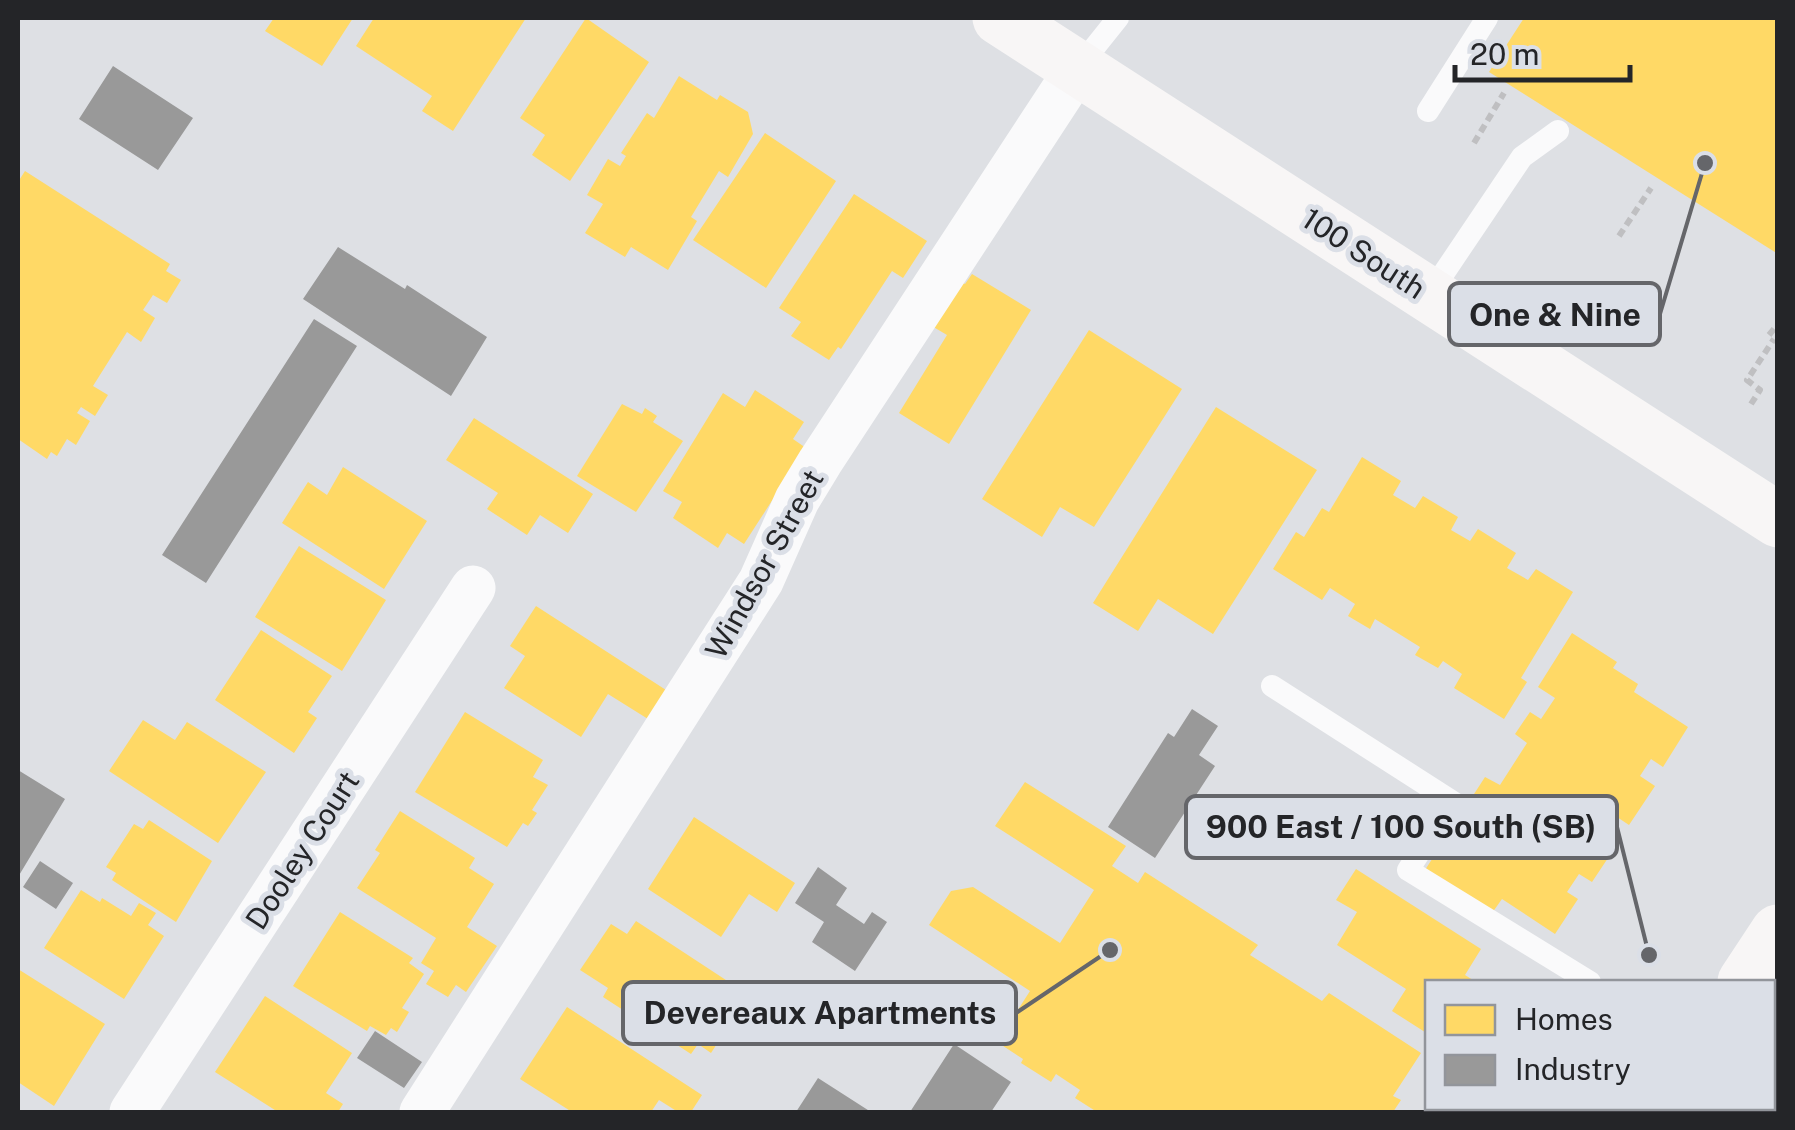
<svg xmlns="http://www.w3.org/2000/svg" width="1795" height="1130" font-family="'Public Sans',sans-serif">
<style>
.homes{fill:#ffd966}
.industry{fill:#999}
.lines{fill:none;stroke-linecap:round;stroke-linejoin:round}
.path{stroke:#bfbfc1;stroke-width:6;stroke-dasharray:8 5;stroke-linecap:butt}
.lane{stroke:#fafafb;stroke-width:22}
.street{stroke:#fafafb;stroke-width:45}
.secondary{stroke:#f8f6f6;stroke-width:55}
.labels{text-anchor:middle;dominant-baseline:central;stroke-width:10;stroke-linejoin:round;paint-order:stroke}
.street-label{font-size:30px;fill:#242528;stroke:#dbdfe7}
.leader{fill:none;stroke:#65666a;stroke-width:4}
.callout-dot{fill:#65666a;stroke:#dbdfe7;stroke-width:4}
.callout{fill:#dbdfe7;stroke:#65666a;stroke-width:4}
.callout-label{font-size:32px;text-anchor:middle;font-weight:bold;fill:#242528}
</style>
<rect width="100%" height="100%" fill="#dee0e4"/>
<path class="homes" d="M274,18H353L322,66L265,31Z
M374,18H526L453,131L422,111L432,96L356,46Z
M586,18L649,62L570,181L532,155L545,135L520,118Z
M1524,18H1778V254L1489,72Z
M679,76L717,100L720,95L748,112L753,134L728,177L719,171L691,217L697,221L668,270L631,247L625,257L585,233L603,204L587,195L608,159L620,166L626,156L621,153L647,113L654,118Z
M765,133L836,181L766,288L693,240Z
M25,171L170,264L166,271L181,280L167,303L153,295L143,310L155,318L141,342L127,332L93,386L108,395L95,416L81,407L77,413L90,421L76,445L67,439L57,456L51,452L47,459L18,439V182Z
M854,194L927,241L903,278L892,271L841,349L838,347L829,360L791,336L801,322L779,308Z
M972,274L1031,310L949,444L899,413L947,335L925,322L953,277L965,284Z
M1089,330L1182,389L1094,527L1060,507L1042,537L982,499Z
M755,390L804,422L793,439L806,448L744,544L727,533L718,548L673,518L682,502L663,491L723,393L745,407Z
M622,404L642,414L645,408L657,416L653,422L683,441L636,512L577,476Z
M1216,407L1317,470L1213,634L1158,599L1138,631L1093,603Z
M474,418L593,494L568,533L540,515L527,535L487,509L498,493L446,460Z
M1362,457L1401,481L1393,495L1415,508L1423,496L1458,517L1451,530L1470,541L1478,529L1516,553L1507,568L1528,580L1536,569L1573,592L1521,678L1527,682L1504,719L1454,688L1462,674L1443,661L1438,668L1415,655L1420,647L1375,619L1370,629L1348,616L1355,604L1330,588L1322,600L1273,569L1296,532L1304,537L1322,508L1329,512Z
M343,467L427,521L384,589L282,523L308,482L327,495Z
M299,546L386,600L342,671L255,617Z
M536,606L666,690L648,719L608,694L581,737L504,688L525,656L510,646Z
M261,630L332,676L308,712L317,718L294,753L215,700Z
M1572,633L1617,662L1613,668L1638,684L1634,692L1688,727L1663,767L1651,759L1640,776L1655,786L1629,825L1617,817L1605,835L1618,843L1592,882L1579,874L1567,892L1578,899L1555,934L1502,899L1492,913L1425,870L1485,777L1500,785L1527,743L1515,734L1530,712L1541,719L1555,698L1538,687Z
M465,712L543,760L533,777L548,785L532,810L537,813L528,826L523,823L507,847L415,792Z
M143,720L175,740L187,722L266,772L218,843L109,771Z
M1025,782L1126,846L1112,866L1138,883L1145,872L1258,945L1250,955L1322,1001L1329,993L1421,1053L1393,1096L1401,1100L1393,1112H1097L1075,1098L1080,1090L1056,1074L1051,1082L1021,1063L1023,1059L997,1042L1030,991L929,925L951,891L973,887L1060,943L1094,890L995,826Z
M400,811L475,858L469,868L494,884L467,927L497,946L466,992L456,985L448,997L426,984L434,971L421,963L436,938L357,888L380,853L375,850Z
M694,817L795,883L777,912L749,894L721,937L648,889Z
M149,820L212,861L176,922L112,880L116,873L106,867L134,824L143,829Z
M1356,869L1481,949L1465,975L1476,982H1428V1034L1392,1011L1406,989L1337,945L1357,912L1336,900Z
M81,890L100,902L102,898L131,916L139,903L156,913L148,925L164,936L124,999L44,948Z
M340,912L413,958L409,963L424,974L402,1008L409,1012L397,1032L391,1028L386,1035L370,1026L367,1031L293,986Z
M636,921L732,984L720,1002L737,1013L711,1053L698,1044L691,1054L603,997L608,988L580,970L611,924L627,934Z
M18,969L105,1024L54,1106L18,1082Z
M265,996L352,1053L326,1093L343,1104L338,1112H278L215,1072Z
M567,1007L702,1095L691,1112H678L659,1100L651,1112H572L520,1079Z"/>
<path class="industry" d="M113,66L193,118L158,170L79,119Z
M338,247L405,289L407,285L487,337L451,396L303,299Z
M314,319L357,346L206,583L162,555Z
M1192,709L1218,726L1199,755L1215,766L1155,858L1108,827L1168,733L1174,737Z
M18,770L65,799L18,877Z
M40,861L73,883L56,909L23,887Z
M818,867L847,888L836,905L864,924L872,912L887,922L855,971L812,942L824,922L795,903Z
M375,1031L422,1062L404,1088L357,1058Z
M954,1044L1011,1082L991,1112H910Z
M818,1078L871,1112H796Z"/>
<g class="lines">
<path class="path" d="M1474,143L1504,93
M1619,236L1651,188
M1769,335L1778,324
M1751,404L1760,390L1747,380L1774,339"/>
<path class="lane" d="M1078,68L1118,18
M1428,111L1487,18
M1429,295L1522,157L1558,131
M1272,686L1453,802L1408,870L1590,982"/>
<path class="street" d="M132,1112L473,588
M422,1112L761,581L797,500L820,462L1078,68"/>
<path class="secondary" d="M1000,18L1778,520
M1745,982L1778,932
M1660,1112L1664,1108"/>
</g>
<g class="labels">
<g class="street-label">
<text transform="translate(1364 253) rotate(33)">100 South</text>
<text transform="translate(764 564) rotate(-61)">Windsor Street</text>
<text transform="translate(302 850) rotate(-57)">Dooley Court</text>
</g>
</g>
<path class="leader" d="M1705 163L1660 314M1649 955L1617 827M1110 950L1016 1013"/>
<g class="callout-dot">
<circle cx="1705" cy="163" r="10"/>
<circle cx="1649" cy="955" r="10"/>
<circle cx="1110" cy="950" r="10"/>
</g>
<g class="callout">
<rect x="1449" y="283" width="211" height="62" rx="10"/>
<rect x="1186" y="796" width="431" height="62" rx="10"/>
<rect x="623" y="982" width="393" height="62" rx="10"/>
</g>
<g class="callout-label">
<text x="1555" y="326">One &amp; Nine</text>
<text x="1401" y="838">900 East / 100 South (SB)</text>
<text x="820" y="1024">Devereaux Apartments</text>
</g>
<rect width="1795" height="1130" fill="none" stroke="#242528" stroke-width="40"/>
<rect x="1425" y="980" width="350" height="130" fill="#dbdfe7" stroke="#92959b" stroke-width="2.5"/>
<rect x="1445" y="1005" width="50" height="30" fill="#ffd966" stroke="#92959b" stroke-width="2.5"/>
<text x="1515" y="1030" font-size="30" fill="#242528">Homes</text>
<rect x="1445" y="1055" width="50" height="30" fill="#999999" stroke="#92959b" stroke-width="2.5"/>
<text x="1515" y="1080" font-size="30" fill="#242528">Industry</text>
<path d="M1455 65v15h175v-15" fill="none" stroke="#242528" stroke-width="5"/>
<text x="1470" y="65" font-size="30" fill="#242528" stroke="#dbdfe7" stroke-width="8" paint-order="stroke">20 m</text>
</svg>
